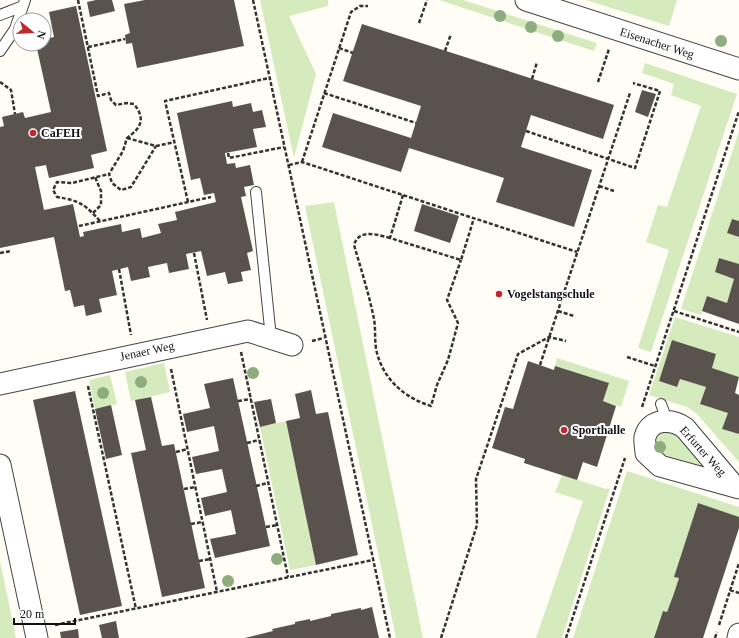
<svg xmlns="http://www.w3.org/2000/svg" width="739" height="638" font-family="Georgia,serif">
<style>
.green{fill:#d5ebbd}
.building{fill:#5a524d}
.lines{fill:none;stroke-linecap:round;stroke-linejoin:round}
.lane-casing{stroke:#444;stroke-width:12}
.street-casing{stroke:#444;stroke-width:23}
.path{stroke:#333;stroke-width:2.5;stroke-dasharray:4 2;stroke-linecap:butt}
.lane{stroke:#fff;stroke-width:10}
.street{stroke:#fff;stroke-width:21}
.tree{fill:#8dad7f}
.poi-dot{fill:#c4262e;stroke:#fff;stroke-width:1.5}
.labels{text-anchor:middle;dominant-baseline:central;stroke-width:4;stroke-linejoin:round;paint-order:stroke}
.street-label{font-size:12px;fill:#111;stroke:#fff}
.poi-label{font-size:12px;font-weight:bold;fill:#111;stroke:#fff;text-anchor:start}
</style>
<rect width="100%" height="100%" fill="#fffdf5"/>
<path class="green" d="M260,0H328V6L289,16L316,74L294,158Z
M439,0H463L597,43L594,51Z
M586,0H677L669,26Z
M645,63L737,94L651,352L638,348L669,250L646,242L658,205L667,207L701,106L671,95L674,84L642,73Z
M739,131V221L732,219L727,233L739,237V264L719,258L715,272L734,279L727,303L707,296L701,315L681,309Z
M334,202L423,638H396L305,206Z
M675,317L739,337V377L712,368L716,354L672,340L659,381L677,387L680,379L706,387L700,404L728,413L723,429L739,434V462L697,414L687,407L649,395Z
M557,358L629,381L621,407L603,401L609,383L555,366Z
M164,363L170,392L131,401L125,372Z
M110,375L117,404L95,409L89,380Z
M286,421L316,565L290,570L260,427Z
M660,430L679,433L703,460L702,466L698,469L663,459L653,451L652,439Z
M627,471L739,507V517L698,504L675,577L679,578L667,612L663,611L654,638H573Z
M562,475L606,489L610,488L562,638H536L583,501L555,492Z
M0,561L16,638H0Z"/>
<path class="building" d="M96,0H112L115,11L90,17L87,2Z
M145,0H234L244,46L137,68L132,43L126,44L125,35L130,33L124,4Z
M76,6L107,151L91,155L94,168L49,178L46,165L35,167L44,210L73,204L80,237L84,236L83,232L121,224L122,232L140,228L142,238L161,233L158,224L177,220L175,212L216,202L214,193L204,195L200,178L191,180L177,113L232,101L233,107L251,103L253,112L262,110L266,127L253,129L257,147L225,153L227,164L235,163L236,168L250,165L254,185L244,187L246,196L241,197L253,251L247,253L251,270L241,272L243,281L228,284L225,272L207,276L201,251L186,254L189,269L169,273L167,263L148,267L150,277L131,281L128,267L112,271L117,295L99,299L102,312L86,316L84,305L74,307L70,290L65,291L54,237L0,248V127L4,126L2,117L23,112L25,118L51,112L36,44H44V39L54,37L49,12Z
M362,24L614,105L603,139L531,115L521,147L592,170L574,227L496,202L504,178L409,148L401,172L322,147L333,113L411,138L421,106L343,81Z
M642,90L656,94L648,117L635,112Z
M422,204L459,216L450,243L414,231Z
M732,219L739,221V237L727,233Z
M719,258L739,264V324L702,311L707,296L727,303L734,279L715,272Z
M672,340L716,354L712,368L739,377L735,393L739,395V434L722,429L728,413L700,404L706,387L680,379L677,387L659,381Z
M528,361L554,370L555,366L609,383L603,401L616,406L597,467L583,462L577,480L524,463L525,459L492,448L505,407L513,409Z
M233,378L270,546L215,558L210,539L236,534L231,510L205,516L201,498L227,492L222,469L196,474L192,457L219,451L214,426L187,432L183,414L210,408L204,384Z
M311,390L316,414L328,412L358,555L316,565L286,421L300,418L295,394Z
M75,391L122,606L80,615L33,400Z
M151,397L162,446L174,444L205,588L162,597L131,453L146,450L135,400Z
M271,399L276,423L260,427L254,402Z
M111,405L122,455L106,459L95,409Z
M698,503L739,517V528L728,562L703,638H654L663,611L667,612L673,596L679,578L674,577Z
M372,607L379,638H245L273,631L272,629L295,624V622L310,619V621L331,616V614L361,608V610Z
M116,621L119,638H102L99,625Z
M78,629L79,638H61L60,632Z"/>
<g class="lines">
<defs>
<path id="lane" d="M0,15L23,6
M0,51L15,29L25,0
M256,192L271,338
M661,404L667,420"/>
<path id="street" d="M526,0L739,69
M0,384L248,331L292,345
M0,465L37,638
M734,486L685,428C673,419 650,417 645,437C644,441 646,448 646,453L660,466L739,488
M738,638L739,634"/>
</defs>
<use href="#lane" class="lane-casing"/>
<use href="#street" class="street-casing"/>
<path class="path" d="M78,0L98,96L109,93L111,100L116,105L127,103L134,104C146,119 141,128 127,138L123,151L109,174L112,183L121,190L131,187L156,146
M253,0L390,638
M419,23L427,0
M88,47L125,39
M339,48L353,53
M445,51L451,34
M532,79L537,62
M0,82L11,90L15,114
M598,82L609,49
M324,93L416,123
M526,131L635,168L660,91L633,83
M127,138L156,146L175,142
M228,153L229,158L284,147
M302,162L351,12L360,6H368
M289,165L302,162L577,252
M599,186L614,191
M403,195L390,238L461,260L474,218
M188,202L165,101L269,78
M93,213L101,205V191L95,177
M100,221C84,204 81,201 57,197L53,190L57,182L72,183L109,174
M79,226L211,197
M390,238C378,235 359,228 354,245C361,269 369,294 374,319C376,330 374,342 377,353C384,380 405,398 431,406L437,385L448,360L458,323L447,300L461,260
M0,253L11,251
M194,253L207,320
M119,269L131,335
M558,311L574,316
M674,311L739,332
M312,341L324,338
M241,352L288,577
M627,357L655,366
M540,365L630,93
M171,369L217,592
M88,386L136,609
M238,401L251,399
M642,407L739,111
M247,443L259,440
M176,452L188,449
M256,486L268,483
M184,489L196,487
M191,524L203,522
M266,527L277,525
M199,561L211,559
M730,590L739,593
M55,625L373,560
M719,625L739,563
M441,638L477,525L476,479L518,354L549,337L566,341
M566,638L625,458
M715,638L717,632"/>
<use href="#lane" class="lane"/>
<use href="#street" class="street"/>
</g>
<g class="tree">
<circle cx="500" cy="16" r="6"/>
<circle cx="531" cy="27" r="6"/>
<circle cx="558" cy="36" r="6"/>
<circle cx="721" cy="41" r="6"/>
<circle cx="253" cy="373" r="6"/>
<circle cx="141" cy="382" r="6"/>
<circle cx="103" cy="393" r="6"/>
<circle cx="660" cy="447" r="6"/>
<circle cx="277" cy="559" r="6"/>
<circle cx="228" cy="581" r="6"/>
</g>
<g class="poi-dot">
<circle cx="33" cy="133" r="4"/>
<circle cx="499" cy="294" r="4"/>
<circle cx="564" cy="430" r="4"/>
</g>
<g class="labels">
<g class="street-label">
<text transform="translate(657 43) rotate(18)">Eisenacher Weg</text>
<text transform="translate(147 351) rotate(-12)">Jenaer Weg</text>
<text transform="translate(703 451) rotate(48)">Erfurter Weg</text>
</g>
<g class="poi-label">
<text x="41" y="133">CaFEH</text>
<text x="507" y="294">Vogelstangschule</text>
<text x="572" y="430">Sporthalle</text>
</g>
</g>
<g transform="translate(32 32) rotate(108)"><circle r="19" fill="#ffffff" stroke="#a0a0a0"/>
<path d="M0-3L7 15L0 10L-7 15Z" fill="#c4262e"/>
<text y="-6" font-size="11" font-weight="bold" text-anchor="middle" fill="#111111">N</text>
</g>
<path d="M14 618v6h61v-6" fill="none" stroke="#111111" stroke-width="2"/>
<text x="20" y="618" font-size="12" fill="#111111" stroke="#ffffff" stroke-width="3" paint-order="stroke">20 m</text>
</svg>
